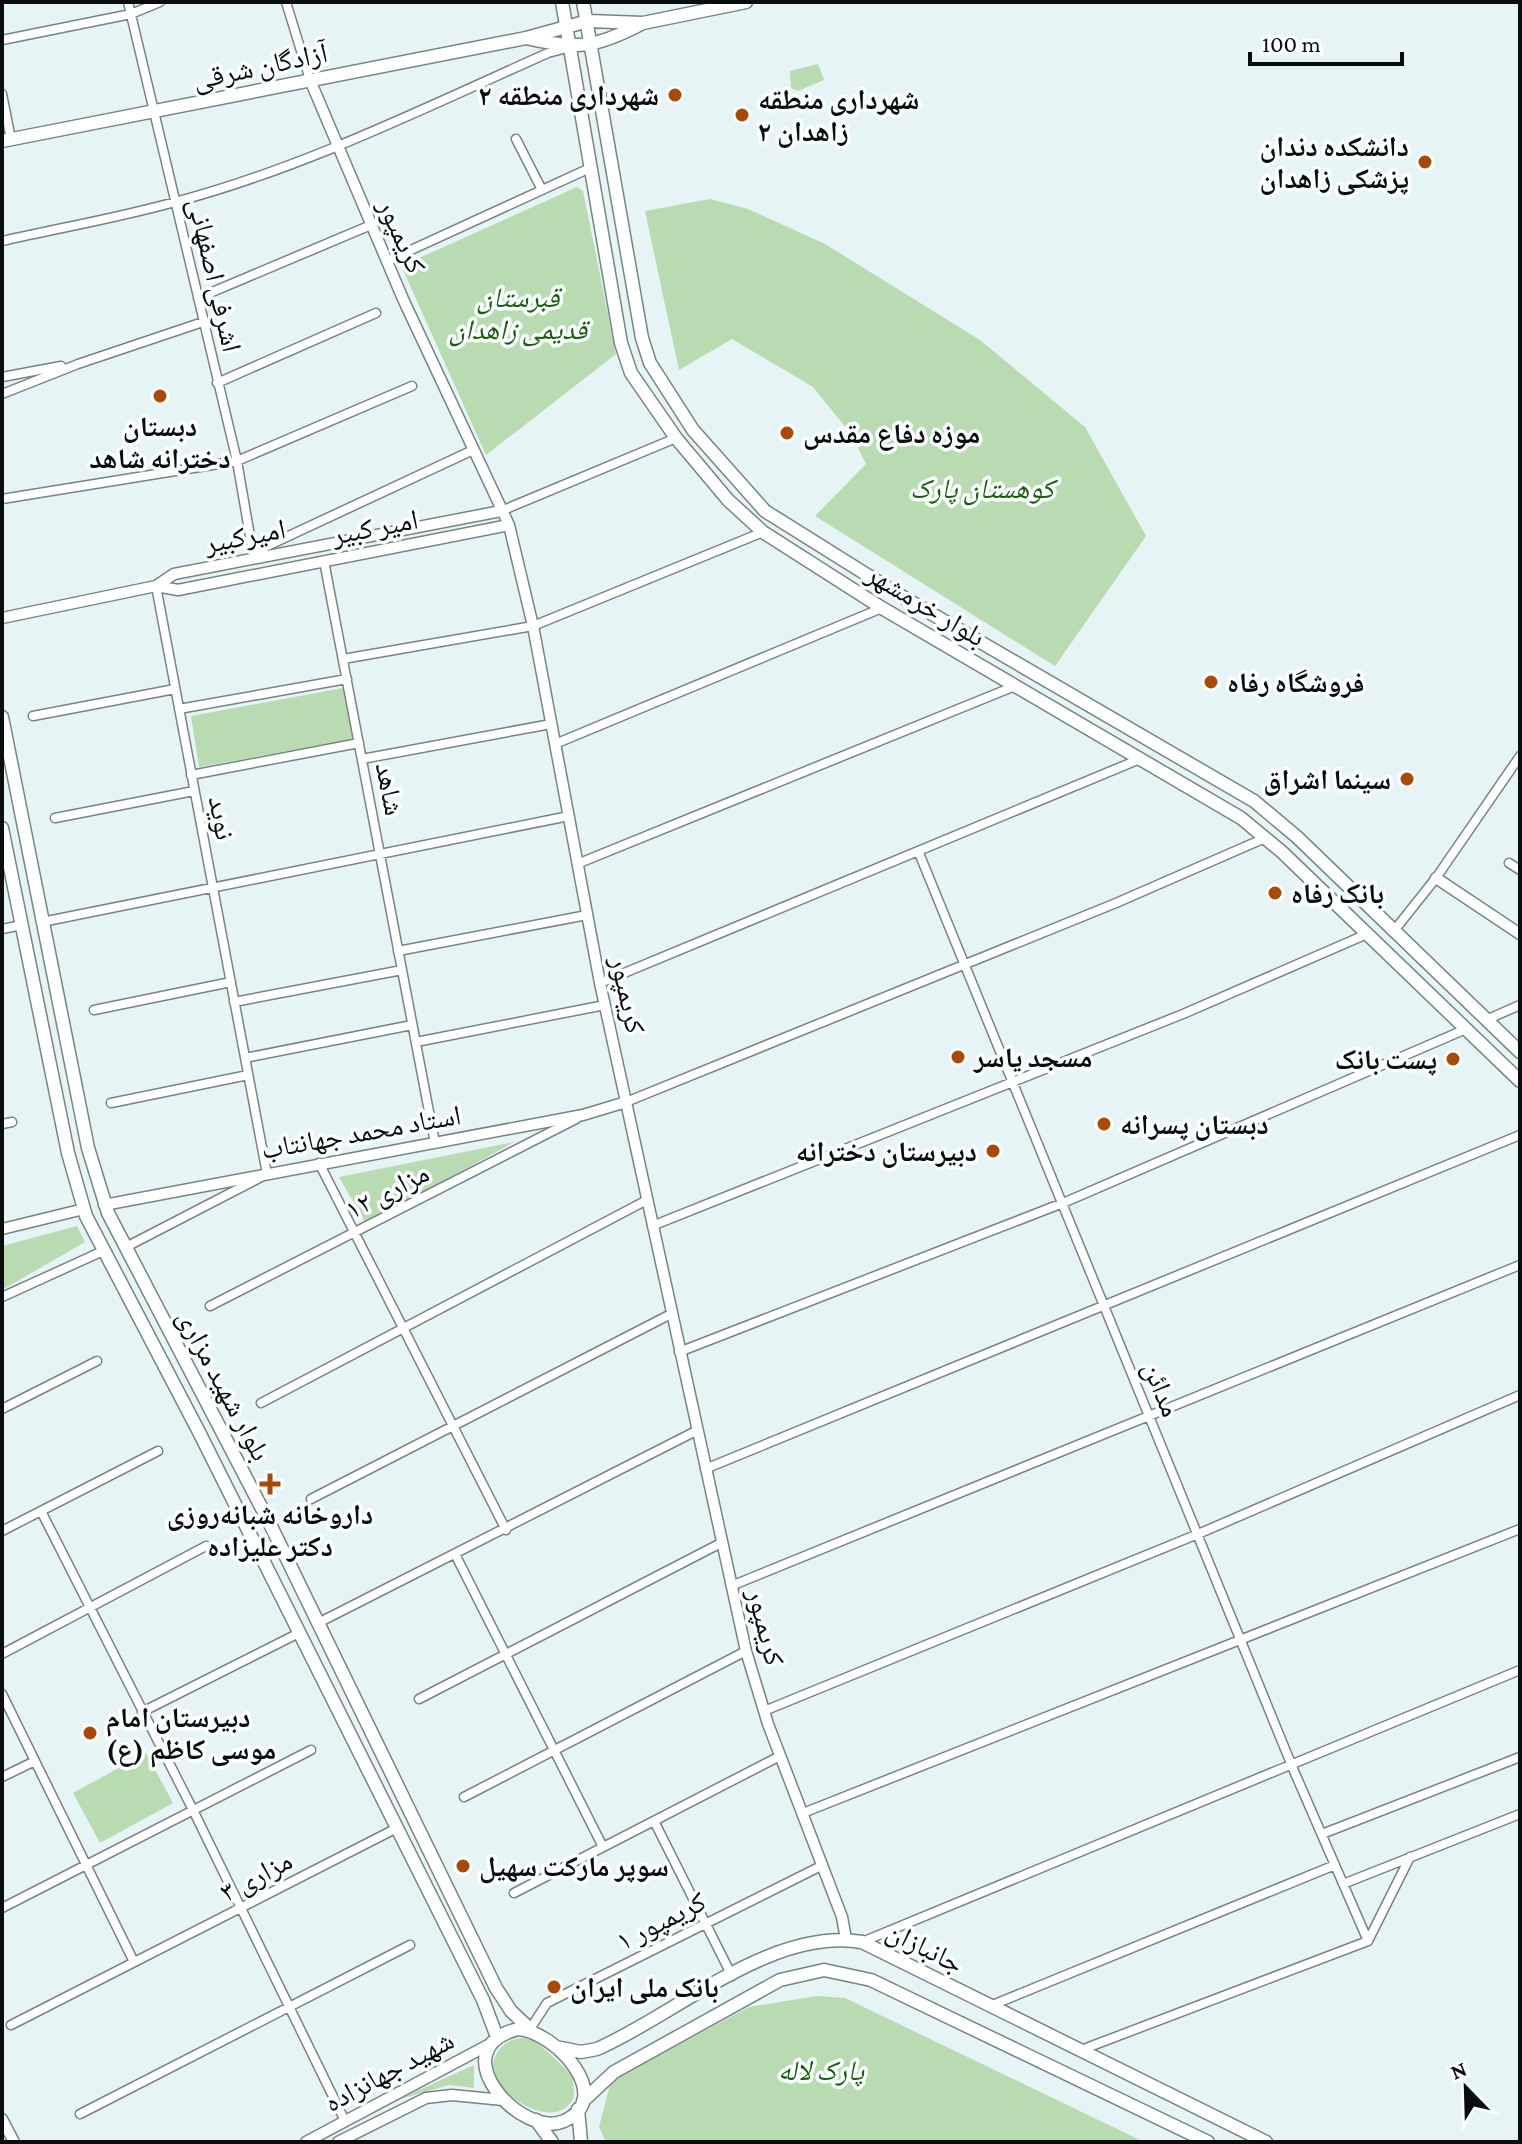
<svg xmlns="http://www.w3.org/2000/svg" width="1522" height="2144" font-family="'Crimson Pro','Noto Naskh Arabic',serif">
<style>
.green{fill:#b8dbb2}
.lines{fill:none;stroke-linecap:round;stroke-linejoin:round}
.minor-casing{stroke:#778384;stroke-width:11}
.tertiary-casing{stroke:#778384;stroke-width:13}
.secondary-casing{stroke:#778384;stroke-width:15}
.minor{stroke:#fff;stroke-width:8}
.tertiary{stroke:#fff;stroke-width:10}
.secondary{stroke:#fff;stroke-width:12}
.poi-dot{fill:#aa4905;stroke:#fcffff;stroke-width:3}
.labels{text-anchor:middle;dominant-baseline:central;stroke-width:7;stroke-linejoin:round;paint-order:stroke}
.street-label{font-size:28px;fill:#090d0e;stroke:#fcffff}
.poi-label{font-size:28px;font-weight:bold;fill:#090d0e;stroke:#fcffff;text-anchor:start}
.park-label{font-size:28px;font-style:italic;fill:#185e0b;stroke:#fcffff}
</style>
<rect width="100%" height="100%" fill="#e7f4f5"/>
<path class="green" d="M818,64L824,80L798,91L791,88L790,71Z
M577,187L583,191L616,354L486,455L403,270L408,263Z
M710,199L748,209L825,244L980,340L1085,427L1146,536L1055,666L815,516L866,464L851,434L813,387L732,339L679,370L645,211Z
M343,688L353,739L199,767L191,716Z
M514,1142L366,1224L339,1177Z
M77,1226L85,1242L2,1290V1246Z
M146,1753L173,1803L100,1843L73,1793Z
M817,1996L845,1998L1144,2142H606L599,2127L611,2081L749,2007Z
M523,2038L537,2042L573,2076L574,2097C560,2128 517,2106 500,2087C483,2068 498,2038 523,2038Z
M474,2065V2088L449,2085L397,2100Z"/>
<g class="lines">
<defs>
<path id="minor" d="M128,2L237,461L254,559
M286,2L310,80
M2,40L131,14L160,2
M2,94L11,139
M516,139L542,190
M2,241C59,228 118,218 175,202C304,168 426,107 548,53L567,48
M387,261L590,168
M198,298L371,225
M2,377L61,366
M217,383L376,313
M2,394L78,364L203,322
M2,499L237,461L412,386
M501,511L676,438
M255,558L265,547L471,451
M324,561L435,1143
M343,659L533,626L763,532
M179,709L347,679
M33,716L175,689
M555,744L882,608
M362,759L551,724
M191,775L359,743
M55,818L194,791
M919,853L1294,1771L1368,1941
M1509,863L1520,870
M577,864L1015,686
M42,922L569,816
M2,929L22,925
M1393,932L1436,878L1520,756
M398,951L587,915
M600,983L1140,759
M234,1002L402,970
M94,1010L231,982
M1486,1020L1520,1005
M416,1042L605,1005
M245,1058L412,1025
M626,1102L1116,903L1265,838
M111,1103L248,1075
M2,1124L12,1122
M319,1163L506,1530
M652,1226L1183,1014L1367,934
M126,1247L267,1174L156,586
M2,1297L103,1251
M210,1306L576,1119
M679,1352L1063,1203L1466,1029
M261,1403L647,1200
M2,1409L97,1361
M705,1469L1520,1135
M311,1499L671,1314
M41,1511L193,1810L345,2121
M2,1531L158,1451
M456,1556L603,1847
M731,1586L1520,1265
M318,1623L696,1431
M2,1654L206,1546
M2,1694L134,1962
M419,1699L721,1543
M764,1711L1198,1534L1520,1395
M142,1712L299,1633
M2,1777L35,1761
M464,1797L746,1651
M803,1813L1520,1529
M654,1821L732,1976
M1322,1834L1520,1757
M1343,1884L1520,1814
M514,1893L780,1756
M2,1908L311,1750
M1368,1941L1410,1857
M862,1942L1520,1670
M990,2006L1335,1865
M11,2025L397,1828
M530,2029L547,2003L823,1865
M1081,2050L1368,1941
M80,2114L410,1945"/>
<path id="tertiary" d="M310,80L403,299L509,525L533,626L600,983L746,1651L768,1724L842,1917L846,1939
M156,586L178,590L509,525
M2,618L156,586L174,574L501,511
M1436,878L1520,934
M104,1205L583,1115L626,1102
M2,1229L84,1209
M2,2119L14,2142
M306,2142L492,2043
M338,2142L426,2098L452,2095L503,2100"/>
<path id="secondary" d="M562,2L621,343L631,373L676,438L728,500L763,532L882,608L1241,818L1282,852L1520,1081
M583,2L642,338L650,363L693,430L765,511L896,593L1254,801L1297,837L1520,1052
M643,23L746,2
M2,141L526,38L588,21L643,23C596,48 577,50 526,38
M2,717L88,1148L108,1213L269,1522L496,1988L511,2011L530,2029
M2,828L68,1153L86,1216L199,1432L483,2000L497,2037
M518,2029C554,2031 617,2097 564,2121C522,2140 439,2049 518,2029Z
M556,2047L581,2052L597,2049C677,2014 771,1927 862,1942L1266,2142
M583,2101L614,2072L780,1980L824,1970L871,1980L1208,2142
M578,2109L581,2142
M536,2120L552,2142"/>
</defs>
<use href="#minor" class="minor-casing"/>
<use href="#tertiary" class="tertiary-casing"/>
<use href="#secondary" class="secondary-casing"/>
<use href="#minor" class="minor"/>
<use href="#tertiary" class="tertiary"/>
<use href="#secondary" class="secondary"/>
</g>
<g class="poi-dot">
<circle cx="675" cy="95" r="8"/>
<circle cx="742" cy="115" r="8"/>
<circle cx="1425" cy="162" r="8"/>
<circle cx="160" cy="396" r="8"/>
<circle cx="787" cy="433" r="8"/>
<circle cx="1211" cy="682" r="8"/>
<circle cx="1407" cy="779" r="8"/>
<circle cx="1275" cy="893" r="8"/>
<circle cx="958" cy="1057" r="8"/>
<circle cx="1453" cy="1059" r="8"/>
<circle cx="1104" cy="1124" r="8"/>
<circle cx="993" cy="1151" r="8"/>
<path d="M266 1472h8v8h8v8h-8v8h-8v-8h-8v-8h8z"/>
<circle cx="90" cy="1733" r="8"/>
<circle cx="463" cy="1866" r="8"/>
<circle cx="554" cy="1987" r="8"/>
</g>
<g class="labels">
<g class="street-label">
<text transform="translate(260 66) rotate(-12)">آزادگان شرقی</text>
<text transform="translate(402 236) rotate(66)">کریمپور</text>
<text transform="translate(215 275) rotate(77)">اشرفی اصفهانی</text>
<text transform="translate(375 527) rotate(-11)">امیر کبیر</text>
<text transform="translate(245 536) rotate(-11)">امیرکبیر</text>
<text transform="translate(926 605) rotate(31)">بلوار خرمشهر</text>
<text transform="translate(390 789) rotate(79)">شاهد</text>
<text transform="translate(222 818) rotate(79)">نوید</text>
<text transform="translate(628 995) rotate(78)">کریمپور</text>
<text transform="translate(361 1132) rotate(-10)">استاد محمد جهانتاب</text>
<text transform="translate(387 1191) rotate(-27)">مزاری ۱۲</text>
<text transform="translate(224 1385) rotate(62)">بلوار شهید مزاری</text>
<text transform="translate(1162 1389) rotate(68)">مدائن</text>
<text transform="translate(766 1627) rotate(76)">کریمپور</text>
<text transform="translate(256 1876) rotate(-28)">مزاری ۳</text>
<text transform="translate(661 1921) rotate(-27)">کریمپور ۱</text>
<text transform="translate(925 1947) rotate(27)">جانبازان</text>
<text transform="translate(389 2071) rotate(-28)">شهید جهانزاده</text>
</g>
<g class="poi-label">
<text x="659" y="95" text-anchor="end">شهرداری منطقه ۲</text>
<text x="758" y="99">شهرداری منطقه<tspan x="758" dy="32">۲ زاهدان</tspan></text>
<text x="1409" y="146" text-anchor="end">دانشکده دندان<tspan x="1409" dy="32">پزشکی زاهدان</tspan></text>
<text x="160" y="426" text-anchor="middle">دبستان<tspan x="160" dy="32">دخترانه شاهد</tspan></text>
<text x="803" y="433">موزه دفاع مقدس</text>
<text x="1227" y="682">فروشگاه رفاه</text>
<text x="1391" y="779" text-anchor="end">سینما اشراق</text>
<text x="1291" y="893">بانک رفاه</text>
<text x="974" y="1057">مسجد یاسر</text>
<text x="1437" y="1059" text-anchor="end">پست بانک</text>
<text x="1120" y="1124">دبستان پسرانه</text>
<text x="977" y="1151" text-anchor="end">دبیرستان دخترانه</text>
<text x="270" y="1514" text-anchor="middle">داروخانه شبانه‌روزی<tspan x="270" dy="32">دکتر علیزاده</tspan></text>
<text x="106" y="1717">دبیرستان امام<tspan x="106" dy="32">موسی کاظم (ع)</tspan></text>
<text x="479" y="1866">سوپر مارکت سهیل</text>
<text x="570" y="1987">بانک ملی ایران</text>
</g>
<g class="park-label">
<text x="518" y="297">قبرستان<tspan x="518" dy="32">قدیمی زاهدان</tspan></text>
<text x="982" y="488">کوهستان پارک</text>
<text x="821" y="2070">پارک لاله</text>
</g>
</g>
<rect width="1522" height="2144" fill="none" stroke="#090d0e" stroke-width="8"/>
<g transform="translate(1466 2088) rotate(337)" stroke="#fcffff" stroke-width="6" paint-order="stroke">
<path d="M0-6L14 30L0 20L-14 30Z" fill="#090d0e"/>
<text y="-12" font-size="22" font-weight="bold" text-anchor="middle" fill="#090d0e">N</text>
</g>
<path d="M1250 52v12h152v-12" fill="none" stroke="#090d0e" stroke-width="4"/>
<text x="1262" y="52" font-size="24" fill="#090d0e" stroke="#fcffff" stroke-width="6" paint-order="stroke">100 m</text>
</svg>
